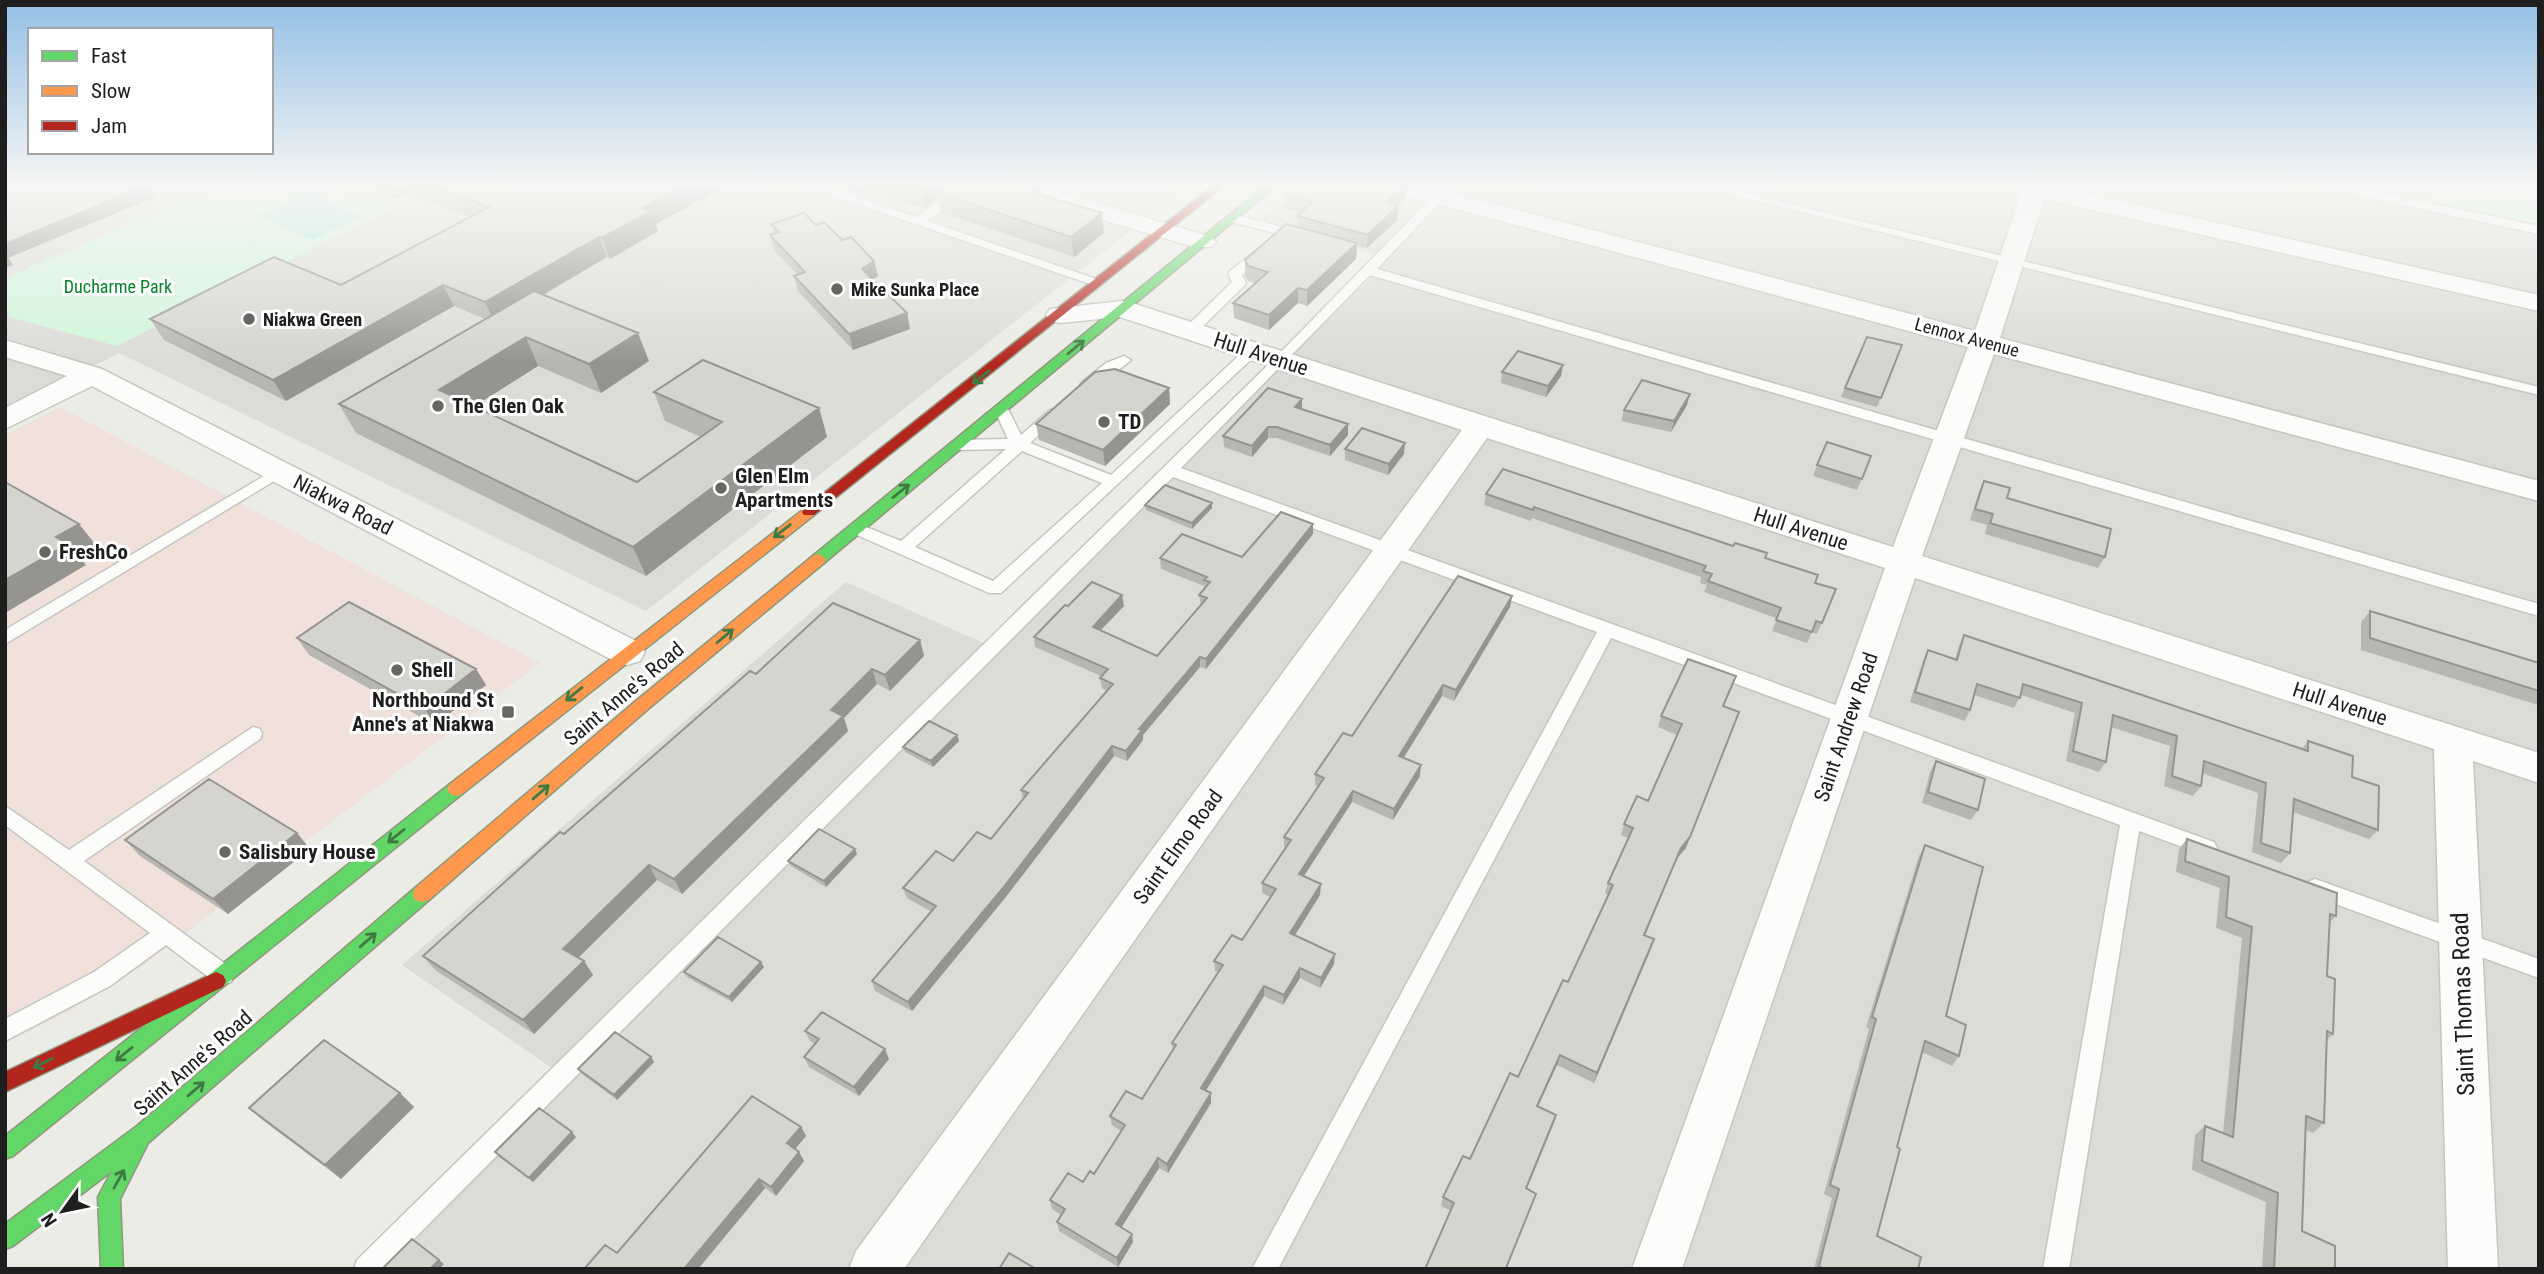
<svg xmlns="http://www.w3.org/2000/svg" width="2544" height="1274" font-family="'Roboto Condensed',sans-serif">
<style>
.residential{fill:#dbdbd7}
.commercial{fill:#f0e1da}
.park{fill:#d0f6d9}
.pitch{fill:#ace9dc}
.parking{fill:#dbdbd8}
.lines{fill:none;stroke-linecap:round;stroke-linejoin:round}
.lane-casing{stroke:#c5c5c2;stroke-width:3}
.street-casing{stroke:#c5c5c2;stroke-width:3}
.fast-casing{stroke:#90977d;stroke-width:3}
.slow-casing{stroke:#90977d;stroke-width:3}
.jam-casing{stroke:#90977d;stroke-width:3}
.lane{fill:#fcfcfb;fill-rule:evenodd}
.street{fill:#fcfcfb;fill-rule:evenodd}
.fast{fill:#63d668;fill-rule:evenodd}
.slow{fill:#ff974d;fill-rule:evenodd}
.jam{fill:#b3261e;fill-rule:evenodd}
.wall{fill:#b7b6b1}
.shaded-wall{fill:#959490}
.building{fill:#d5d4ce;stroke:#959490;stroke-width:2}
.oneway{stroke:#407a43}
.poi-dot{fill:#666664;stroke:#fff;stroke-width:2.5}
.labels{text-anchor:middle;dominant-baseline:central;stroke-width:6;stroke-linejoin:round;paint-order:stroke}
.far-park-label{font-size:18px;fill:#008728;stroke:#fff}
.far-poi-label{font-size:18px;font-weight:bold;fill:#1e1e1e;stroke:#fff;text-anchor:start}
.far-street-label{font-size:18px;fill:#1e1e1e;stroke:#fff}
.street-label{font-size:21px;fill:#1e1e1e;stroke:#fff}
.poi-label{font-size:21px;font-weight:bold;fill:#1e1e1e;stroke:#fff;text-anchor:start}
.near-street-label{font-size:24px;fill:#1e1e1e;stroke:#fff}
</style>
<rect width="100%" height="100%" fill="#ecece6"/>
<path class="residential" d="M5,185H1189L646,611L119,353L5,411Z
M1303,185H1327L1432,213L1462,185H2539V1269H381L568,1079L402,965L846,582L999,650L1389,259L1260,220Z"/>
<path class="commercial" d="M60,407L540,663L144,965L66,1013L5,1043V435Z"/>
<path class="park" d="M219,185H324L394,208L117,346L5,316V278Z
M2357,185H2539V224Z"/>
<path class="pitch" d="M306,194L361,216L313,240L257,216Z"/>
<path class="parking" d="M760,185H820L855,196L860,193L1073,263L1062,277L1040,279L931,244L914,258L804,222L745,243L747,256L757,268L742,277L760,285L717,311L615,270Z
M411,210L472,233L360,294L298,268Z"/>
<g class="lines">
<defs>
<path id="lane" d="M802,185H819L916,217L962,185H975L927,221L1105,282L1098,286L1093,285Z
M1444,185H1456L1377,269L2539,604V616L1370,275L1181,468L2214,842L2217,848L2214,854L2207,856L2139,831L2069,1269H2043L2120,825L1611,638L1278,1269H1252L1597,632L1173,477L384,1269H354L357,1260L1276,357Z
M1692,185H1712L2539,387V395Z
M2320,185H2342L2539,226V234L2326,189Z
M1232,214L1286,228L1288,231L1282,235L1228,221L1226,218Z
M1263,245L1269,249L1242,275L1246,283L1244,286L1195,334H1185V328L1232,282L1228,274L1230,271Z
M1252,347L1257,348V354L1001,593H989L850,532L848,528L856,523L901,541L1006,449L957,450L949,445L957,440L1008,439L994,409L1001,405L1008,409L1021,435L1050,410H1060V416L1030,443L1111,475L1247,348ZM1022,451L1102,483L993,581L915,547Z
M1124,356L1131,360C1123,367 1090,391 1081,389V383L1106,363Z
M279,467L284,469L287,472L284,475L5,644V630Z
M253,727L260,729L262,734L260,739L84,861L231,968L234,975L231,982L223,985L215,982L166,945L110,986L5,1041V1019L94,972L150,933L5,825V806L69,850Z
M2315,879L2539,959V978L2308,894L2305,888L2308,882Z"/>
<path id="street" d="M999,185H1036L1212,237L1216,242L1212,247H1194L1002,190Z
M1383,185H1422L1975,331L2021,194L2006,190L2003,185H2048L2539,295V311L2044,199L2000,338L2539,481V501L1994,354L1922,556L2539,753V783L2473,761L2498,1269H2448L2434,749L1915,578L1682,1269H1632L1885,568L1487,438L904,1269H849L856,1251L1462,430L1120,317L1060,323L1050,321L1046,315L1050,309L1122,301L1132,303L1893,547L1968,347L1386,190Z
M5,340L102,369L640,643L645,652L640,661L627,665L614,661L92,386L5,429V408L67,376L5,357Z"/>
<path id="fast" d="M1266,185H1277L824,563H814L812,559L814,555Z
M456,782L462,784L465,789L462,794L13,1156L5,1159V1136L450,784Z
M422,886L429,888L431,894L429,900L148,1143L120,1199L123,1269H101L98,1197L112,1171L13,1246L5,1249V1224L137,1126L415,888Z"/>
<path id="slow" d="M809,507L816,512L814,515L462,794L456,796L450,794L447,789L450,784L804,509Z
M819,554L826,559L824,563L648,709L429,900L422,902L415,900L413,894L415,888L636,701L814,555Z"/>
<path id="jam" d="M1214,185H1225L814,515H804L802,512L804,509Z
M216,972L223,975L226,981L223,987L5,1092V1072Z"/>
</defs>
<use href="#lane" class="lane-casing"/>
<use href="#street" class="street-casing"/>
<use href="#fast" class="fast-casing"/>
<use href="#slow" class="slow-casing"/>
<use href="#jam" class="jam-casing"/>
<use href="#lane" class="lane"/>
<use href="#street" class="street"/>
<use href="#fast" class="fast"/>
<use href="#slow" class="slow"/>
<use href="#jam" class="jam"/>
</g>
<path class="wall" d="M362,185H728L656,224L658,231L610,259L607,257L543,295L649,361L601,393L538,366L474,406L637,482L701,437L665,421L654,392L819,408L827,437L646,576L356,433L339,404L485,319L454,306L286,401L164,340L150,319L341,285L470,217L407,193L396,199Z
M830,185H1040L1042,195L1104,233L1074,257L942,213L939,198L925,208L861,191L857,193Z
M1044,185H1070L1063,190Z
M1123,185H1153L1145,191Z
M1285,194L1405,198L1397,205L1398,219L1367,248L1357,246L1356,259L1307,306L1298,303L1269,330L1234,318L1233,303L1255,283L1248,281L1245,276V260L1297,227V216L1301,212L1285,208Z
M771,224L816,225L874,261L878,276L873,280L907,313L910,329L853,350L798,291L794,276L797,274L774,250L770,235L774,233Z
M1902,345L1877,407L1841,397L1845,388Z
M1563,365L1561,376L1546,397L1501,383L1502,372Z
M1169,388L1170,404L1105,466L1039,440L1036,424Z
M1302,399V409L1348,424V435L1330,456L1277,438H1268L1252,457L1224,447L1223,436Z
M1687,405L1671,432L1621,421L1624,410Z
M1345,449L1404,454L1388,475L1345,460Z
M1871,456L1857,490L1813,476L1817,465Z
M1984,481L2007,498L2105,557L2098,568L1985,534L1987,525L1970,520L1979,492Z
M1486,494L1765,558L1816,583L1836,589L1817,634L1812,632L1807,643L1772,631L1777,619L1773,617L1704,592L1707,585L1700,583L1701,577L1532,518L1531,521L1484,505Z
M1212,503V508L1192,529L1146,510L1145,505Z
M1313,534L1206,669L1200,667L1143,735V740L1127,761L1114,756L1005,898L912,1011L875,991L872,981L932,912L907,898L903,888L991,839L1023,799L1021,790L1107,691L1102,688L1100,678L1101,676L1035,647L1034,637L1068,606H1124L1100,631L1157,656L1201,606L1199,595L1205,589L1204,586L1161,569L1160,558L1242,557Z
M1512,596L1510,607L1454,701L1442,696L1403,757L1420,776L1393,820L1352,802L1304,876L1320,895L1295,935L1334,964L1320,988L1300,978L1283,1005L1264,996L1206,1090L1211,1093V1103L1168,1173L1159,1168L1121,1227L1133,1242L1118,1267L1059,1231L1057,1222L1061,1215L1052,1209L1050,1200L1083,1182L1094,1174L1121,1131L1112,1125L1110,1116L1142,1099L1173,1051L1172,1043L1218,972L1215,971L1214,961L1242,940L1270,897L1262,893V883L1285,848L1284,847V837L1318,787L1315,785V774L1352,736Z
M2370,611L2539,663V709L2538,705L2361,650V622Z
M1964,635L2302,749L2308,741L2352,777L2378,830L2369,839L2293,812L2290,853L2281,863L2252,852L2258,793L2202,773L2201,786L2193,796L2164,786L2170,746L2111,727L2106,762L2099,772L2066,761L2075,713L2021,695L2014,708L1974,695L1970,710L1965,721L1910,702L1923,660L1928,650L1955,659L1959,646Z
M297,638L476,669L486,685L435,725L309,655Z
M920,640L924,656L890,691L877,684L844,718L848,731L682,894L657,880L578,958L584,961L593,975L534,1034L435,970L423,956L564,834L756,674Z
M1736,676L1724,706L1686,848L1677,858L1645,935L1654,939L1594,1083L1557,1065L1538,1106L1553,1125L1527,1189L1533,1203L1506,1268L1425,1269L1451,1211L1441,1206L1443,1197L1470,1159L1518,1077L1568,982L1608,895L1605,893L1608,883L1628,838L1621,835L1624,824L1648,801L1677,735L1658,727L1661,716Z
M957,735L959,741L933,767L905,752L903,747Z
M1936,761L1978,810L1971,820L1922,803L1930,772Z
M2187,839L2336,916L2330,922L2327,976L2333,1034L2327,1040L2324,1123L2313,1133L2306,1130L2302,1231L2335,1269H2262L2266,1202L2192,1170L2195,1135L2205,1126L2223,1133L2242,938L2216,928L2220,888L2176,872L2179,849Z
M125,840L310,849L228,914L140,856Z
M1925,845L1946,1016L1959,1056L1952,1066L1922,1052L1897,1147L1877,1236L1918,1269H1814L1832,1198L1824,1194L1869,1029L1866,1027L1919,856Z
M857,854L826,887L791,866L788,861Z
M764,967L732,1002L687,977L684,972Z
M805,1031L889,1059L859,1096L809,1067L804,1057L815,1044L810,1041Z
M651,1057L654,1062L617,1100L582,1074L578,1069Z
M400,1093L414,1107L341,1179L265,1122L249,1108Z
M801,1127L806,1136L795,1149L799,1152L804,1161L776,1196L765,1188L698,1269H584L617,1253Z
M576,1137L533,1182L499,1157L495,1152Z"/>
<path class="shaded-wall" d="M120,185H152L150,186L155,197L8,258L13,265L5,268V244Z
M390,185H403L407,193L396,199Z
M685,185H728L656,224L658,231L610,259L602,238L642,208Z
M855,185H859L861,191L857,193Z
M925,185H958L938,193L939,198L925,208L921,187Z
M1041,185L1043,205L1031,192Z
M1062,185H1070L1063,190Z
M1144,185H1153L1145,191Z
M1406,185L1405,198L1386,216V202Z
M1398,206V219L1367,248L1368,235Z
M1102,213L1104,233L1074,257L1071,237Z
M599,237L607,257L495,323L485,302Z
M1357,243L1356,259L1307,306V290Z
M874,261L878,276L866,285L862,269Z
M443,285L454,306L286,401L273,380Z
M1298,288V303L1269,330V315Z
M907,313L910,329L853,350L849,334Z
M638,333L649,361L601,393L589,364Z
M526,337L538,366L454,419L439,390Z
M1563,365L1561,376L1546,397L1548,386Z
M1169,388L1170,404L1105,466L1103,450Z
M1690,394L1687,405L1671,432L1674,421Z
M1302,399V410L1295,407Z
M819,408L827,437L646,576L633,547Z
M1348,424V435L1330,456V445Z
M1268,427V438L1252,457V446Z
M1405,443L1404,454L1388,475L1389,464Z
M1212,503V508L1192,529V523Z
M79,524L96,545L78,556L86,565L5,613V580L56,537Z
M1313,524V534L1206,669V659Z
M1122,595L1124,606L1094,637L1093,627Z
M1512,596L1510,607L1454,701L1456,690Z
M920,640L924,656L890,691L885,675Z
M1200,657V667L1143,735V740L1127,761L1126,751L1139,729Z
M476,669L486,685L435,725L425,709Z
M872,669L877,684L844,718L848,731L682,894L674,879L831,710Z
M1443,685L1442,696L1398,767L1399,756Z
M1739,712L1686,848L1677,858L1641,945L1644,935Z
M957,735L959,741L933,767L931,761Z
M1112,746L1114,756L1005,898L912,1011L908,1002Z
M1421,765L1420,776L1393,820L1394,809Z
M1353,791L1352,802L1298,885L1299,874Z
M297,833L310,849L228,914L213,899Z
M855,849L857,854L826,887L824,881Z
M649,865L657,880L573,963L563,949Z
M1321,884L1320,895L1290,943V933Z
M1654,939L1651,949L1594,1083L1597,1073Z
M1335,954L1334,964L1320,988L1321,978Z
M584,961L593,975L534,1034L523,1020Z
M761,962L764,967L732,1002L729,997Z
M1300,968V978L1283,1005L1284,995Z
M1264,986V996L1202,1097L1201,1088Z
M885,1049L889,1059L859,1096L854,1087Z
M1560,1055L1557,1065L1534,1115L1537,1106Z
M651,1057L654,1062L617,1100L614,1095Z
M400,1093L414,1107L341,1179L325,1165Z
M1211,1093V1103L1168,1173L1167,1164Z
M1556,1115L1553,1125L1523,1197L1526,1188Z
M801,1127L806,1136L792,1153L787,1143Z
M572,1132L576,1137L533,1182L529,1178Z
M799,1152L804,1161L776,1196L771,1187Z
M1158,1158L1159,1168L1118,1233L1116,1224Z
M759,1179L765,1188L698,1269H684Z
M1132,1234L1133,1242L1118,1267L1117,1258Z
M439,1260L444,1264L439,1269H430Z"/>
<path class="building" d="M5,185H148L5,244Z
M429,185H685L642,208L651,211L602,238L599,237L485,302L443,285L273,380L150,319L274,257L341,285L489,207Z
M911,185H925L921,187Z
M949,185H1040L1031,192L1102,213L1071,237L938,193Z
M1297,185H1405L1386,202L1398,206L1368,235L1297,216L1313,202L1285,194Z
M804,213L816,225L824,222L842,240L851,237L874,261L862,269L907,313L849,334L794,276L805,272L770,235L779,232L771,224Z
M1286,224L1357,243L1307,290L1298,288L1269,315L1233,303L1268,272L1248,266L1245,260Z
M534,291L638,333L589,364L526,337L439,390L637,482L722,422L654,392L703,360L819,408L633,547L339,404Z
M1867,337L1902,345L1881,398L1845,388Z
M1518,351L1563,365L1548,386L1502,372Z
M1115,369L1169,388L1103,450L1036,424L1095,372Z
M1642,380L1690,394L1674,421L1624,410Z
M1268,388L1302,399L1295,407L1348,424L1330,445L1277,427H1268L1252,446L1223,436Z
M1362,428L1405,443L1389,464L1345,449Z
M1827,442L1871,456L1862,479L1817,465Z
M1503,469L1733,546L1735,543L1767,553L1765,558L1818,575L1815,583L1836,589L1822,623L1816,621L1812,632L1776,620L1781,608L1708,581L1712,574L1703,571L1706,566L1534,507L1533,510L1486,494Z
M1984,481L2010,488L2007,498L2111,529L2105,557L1990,523L1993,514L1975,509Z
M5,482L79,524L56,537L68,544L5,580Z
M1165,485L1212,503L1192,523L1145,505Z
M1281,512L1313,524L1206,659L1200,657L1139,729L1142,730L1126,751L1112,746L1003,888L908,1002L872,981L936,906L903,888L936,851L953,861L977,832L991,839L1028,793L1021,790L1113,684L1100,678L1108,669L1034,637L1065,605L1068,606L1092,582L1122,595L1093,627L1157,656L1207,598L1199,595L1210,582L1204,580L1207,577L1160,558L1182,534L1242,557Z
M1458,576L1512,596L1456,690L1443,685L1399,756L1421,765L1394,809L1353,791L1299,874L1321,884L1290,933L1335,954L1321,978L1300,968L1284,995L1264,986L1201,1088L1211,1093L1167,1164L1158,1158L1116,1224L1132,1234L1117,1258L1057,1222L1065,1209L1050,1200L1068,1173L1083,1182L1090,1171L1094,1174L1125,1125L1110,1116L1126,1091L1142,1099L1176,1045L1172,1043L1223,965L1214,961L1232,935L1242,940L1276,889L1262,883L1291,840L1284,837L1324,778L1315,774L1343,733L1352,736Z
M349,602L476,669L425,709L297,638Z
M833,603L920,640L885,675L872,669L831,710L843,716L674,879L649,865L563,949L584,961L523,1020L423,956L560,832L564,834L750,671L756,674Z
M2370,611L2539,663V691L2370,638Z
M1964,635L2308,751V741L2353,756L2352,777L2379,786L2378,830L2294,799L2290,853L2261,843L2266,783L2204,761L2201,786L2172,776L2177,736L2113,715L2106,762L2073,751L2082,703L2023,684L2020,698L1977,684L1970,710L1915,692L1928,650L1957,660Z
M1688,659L1736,676L1723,706L1739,712L1690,837L1681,848L1644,935L1654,939L1597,1073L1560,1055L1537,1106L1556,1115L1526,1188L1536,1194L1506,1268L1508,1269H1425L1454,1203L1443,1197L1463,1156L1470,1159L1510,1073L1518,1077L1563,980L1568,982L1613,885L1608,883L1633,828L1624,824L1637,796L1648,801L1682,724L1661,716Z
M929,721L957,735L931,761L903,747Z
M1936,761L1985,779L1978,810L1928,792Z
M209,779L297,833L213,899L125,840Z
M819,829L855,849L824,881L788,861Z
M2187,839L2337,893L2336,916L2330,914L2327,976L2335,979L2333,1034L2327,1031L2324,1123L2306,1116L2302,1231L2335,1246V1269H2274L2278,1193L2202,1161L2205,1126L2233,1137L2252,927L2226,917L2229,877L2185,861Z
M1925,845L1983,867L1946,1016L1966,1025L1959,1056L1925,1041L1897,1147L1900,1149L1877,1236L1921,1257L1918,1269H1824L1819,1266L1839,1189L1830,1185L1876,1019L1872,1017Z
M718,937L761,962L729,997L684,972Z
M822,1012L885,1049L854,1087L804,1057L819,1039L805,1031Z
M615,1032L651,1057L614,1095L578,1069Z
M324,1040L400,1093L325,1165L249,1108Z
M752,1096L801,1127L787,1143L799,1152L771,1187L759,1179L684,1269H584L605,1245L617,1253Z
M539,1108L572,1132L529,1178L495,1152Z
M412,1239L439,1260L430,1269H382Z
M1009,1253L1036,1269H999Z"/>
<defs><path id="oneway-shaft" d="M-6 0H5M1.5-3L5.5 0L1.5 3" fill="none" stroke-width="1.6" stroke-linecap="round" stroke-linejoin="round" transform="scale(1.75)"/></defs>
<g class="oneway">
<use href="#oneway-shaft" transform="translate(1076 347) rotate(-40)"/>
<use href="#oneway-shaft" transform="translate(981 377) rotate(142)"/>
<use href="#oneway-shaft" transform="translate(901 491) rotate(-39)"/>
<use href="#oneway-shaft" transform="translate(782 531) rotate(142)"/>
<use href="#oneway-shaft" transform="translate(725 636) rotate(-40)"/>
<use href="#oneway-shaft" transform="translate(574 694) rotate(141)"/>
<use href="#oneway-shaft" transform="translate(541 792) rotate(-41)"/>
<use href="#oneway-shaft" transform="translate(396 836) rotate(141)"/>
<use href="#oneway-shaft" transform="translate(368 940) rotate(-41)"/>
<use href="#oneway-shaft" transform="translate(124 1054) rotate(141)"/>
<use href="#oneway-shaft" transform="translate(43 1063) rotate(154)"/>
<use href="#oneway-shaft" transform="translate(196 1089) rotate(-41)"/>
<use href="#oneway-shaft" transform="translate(119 1179) rotate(-61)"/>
</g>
<linearGradient id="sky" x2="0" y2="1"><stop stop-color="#93bfe6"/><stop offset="0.51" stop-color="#f6f6f4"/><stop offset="1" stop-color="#f6f6f4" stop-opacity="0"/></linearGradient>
<rect width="2544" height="363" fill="url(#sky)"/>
<g class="poi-dot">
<circle cx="837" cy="289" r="7"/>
<circle cx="249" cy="319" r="7"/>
<circle cx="438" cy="406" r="7"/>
<circle cx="1104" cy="422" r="7"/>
<circle cx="721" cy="488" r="7"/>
<circle cx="45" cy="552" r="7"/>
<circle cx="397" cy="670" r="7"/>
<rect x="501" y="705" width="14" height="14" rx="3.5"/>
<circle cx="225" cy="852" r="7"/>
</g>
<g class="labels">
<g class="far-park-label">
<text x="118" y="286">Ducharme Park</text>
</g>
<g class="far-poi-label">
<text x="851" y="289">Mike Sunka Place</text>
<text x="263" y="319">Niakwa Green</text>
</g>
<g class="far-street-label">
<text transform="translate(1967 337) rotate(15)">Lennox Avenue</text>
</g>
<g class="street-label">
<text transform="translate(1261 354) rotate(18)">Hull Avenue</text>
<text transform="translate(343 505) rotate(27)">Niakwa Road</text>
<text transform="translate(1801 529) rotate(18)">Hull Avenue</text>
<text transform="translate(624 694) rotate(-40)">Saint Anne's Road</text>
<text transform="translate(2340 704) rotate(18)">Hull Avenue</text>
<text transform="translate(1846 727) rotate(-71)">Saint Andrew Road</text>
<text transform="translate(1178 847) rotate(-54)">Saint Elmo Road</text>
<text transform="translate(193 1063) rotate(-41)">Saint Anne's Road</text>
</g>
<g class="poi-label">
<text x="452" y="406">The Glen Oak</text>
<text x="1118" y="422">TD</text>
<text x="735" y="476">Glen Elm<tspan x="735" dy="24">Apartments</tspan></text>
<text x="59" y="552">FreshCo</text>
<text x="411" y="670">Shell</text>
<text x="494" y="700" text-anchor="end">Northbound St<tspan x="494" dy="24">Anne's at Niakwa</tspan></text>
<text x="239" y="852">Salisbury House</text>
</g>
<g class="near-street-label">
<text transform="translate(2463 1004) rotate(-92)">Saint Thomas Road</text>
</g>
</g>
<rect width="2544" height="1274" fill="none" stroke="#1e1e1e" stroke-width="14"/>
<rect x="28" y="28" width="245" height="126" fill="#ffffff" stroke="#a5a5a5" stroke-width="2"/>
<rect x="42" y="51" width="35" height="10" fill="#63d668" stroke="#a5a5a5" stroke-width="2"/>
<text x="91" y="63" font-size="21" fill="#1e1e1e">Fast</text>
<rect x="42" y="86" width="35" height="10" fill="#ff974d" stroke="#a5a5a5" stroke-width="2"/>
<text x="91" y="98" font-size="21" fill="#1e1e1e">Slow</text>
<rect x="42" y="121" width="35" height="10" fill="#b3261e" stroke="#a5a5a5" stroke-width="2"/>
<text x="91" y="133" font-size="21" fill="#1e1e1e">Jam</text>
<g transform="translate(63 1211) rotate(237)" stroke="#ffffff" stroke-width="5" paint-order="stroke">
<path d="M0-5L12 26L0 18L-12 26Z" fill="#1e1e1e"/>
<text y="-10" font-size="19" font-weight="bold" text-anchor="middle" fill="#1e1e1e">N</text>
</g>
</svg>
